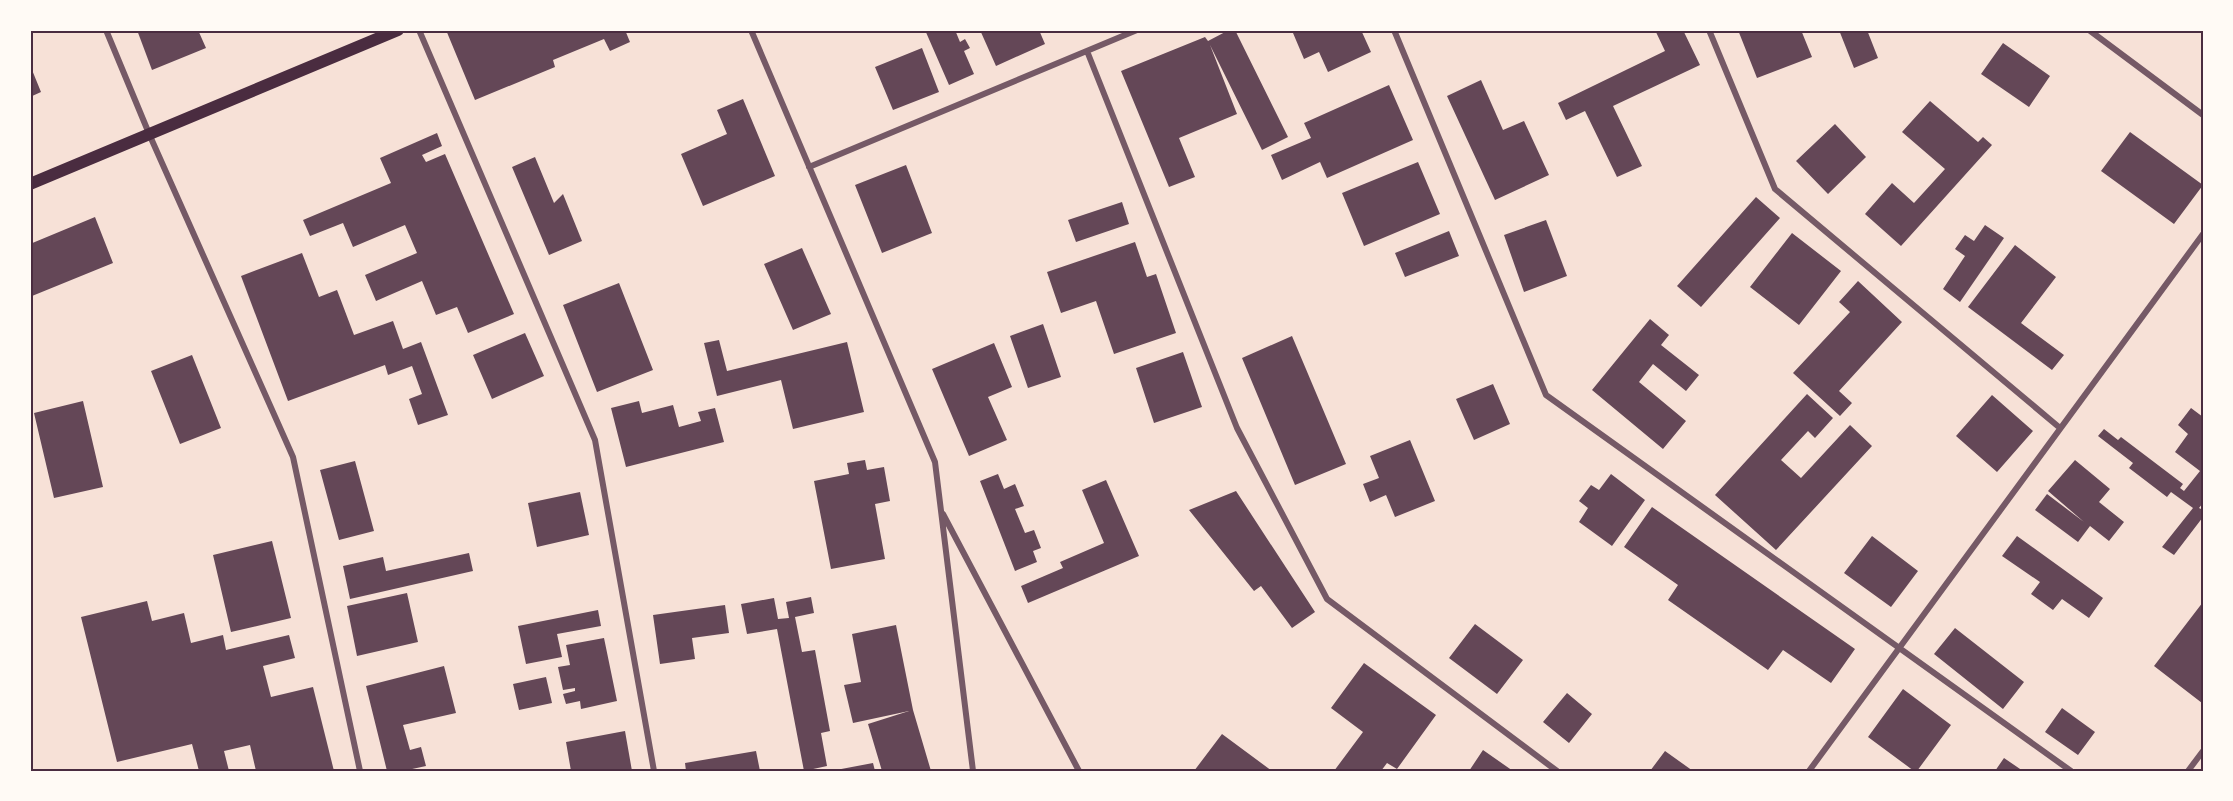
<svg xmlns="http://www.w3.org/2000/svg" width="2233" height="801" font-family="Lora,serif">
<style>
.building{fill:#644757}
.lines{fill:none;stroke-linecap:round;stroke-linejoin:round}
.minor{stroke:#755966;stroke-width:6}
.secondary{stroke:#4a2c40;stroke-width:12}
.neatline{fill:none;stroke:#4a2c40;stroke-width:2}
</style>
<rect width="100%" height="100%" fill="#f7e1d7"/>
<path class="building" d="M137,30H198L206,48L152,70Z
M446,30H625L630,42L610,51L604,39L553,60L555,67L475,100Z
M925,30H955L960,42L965,39L970,48L964,51L974,74L949,85Z
M980,30H1039L1045,44L996,66Z
M1229,30H1235L1288,137L1262,150L1210,45L1237,114L1179,138L1195,177L1169,187L1121,71L1205,37L1208,41Z
M1299,30H1361L1371,52L1328,72L1319,52L1304,59L1293,33Z
M1655,30H1683L1700,65L1613,106L1642,166L1617,177L1585,111L1566,120L1558,103L1665,51Z
M1738,30H1801L1812,57L1757,78Z
M1839,30H1867L1878,58L1854,68Z
M2003,43L2050,76L2029,107L1981,74Z
M922,48L939,92L893,110L875,67Z
M30,65L41,92L30,97Z
M1481,80L1503,130L1524,121L1549,175L1495,200L1447,96Z
M1389,85L1413,140L1327,178L1320,162L1282,180L1271,155L1311,138L1304,123Z
M743,99L775,176L703,206L681,154L727,134L717,110Z
M1930,101L1978,142L1983,137L1992,145L1901,246L1865,214L1892,183L1914,203L1945,169L1902,132Z
M1835,124L1866,157L1828,194L1796,161Z
M2130,132L2203,185L2174,224L2101,171Z
M437,133L442,146L422,155L426,162L445,154L514,314L468,333L457,307L436,315L422,281L376,301L365,275L417,253L405,225L353,247L343,223L310,236L303,220L391,183L380,158Z
M535,157L554,203L563,194L582,241L549,255L512,167Z
M1418,162L1440,214L1364,246L1342,193Z
M906,165L932,233L882,253L855,185Z
M1756,197L1780,218L1701,307L1677,286Z
M1122,202L1129,224L1076,242L1068,220Z
M95,217L113,263L32,296L30,290V244Z
M1546,220L1567,276L1524,292L1504,235Z
M1985,225L2004,238L1960,302L1943,289L1965,256L1955,249L1965,235L1974,241Z
M1449,231L1459,256L1405,277L1395,253Z
M1792,233L1841,271L1799,325L1750,287Z
M1135,242L1147,277L1156,274L1176,333L1114,354L1096,301L1061,313L1047,272Z
M2015,245L2056,277L2021,323L2064,355L2052,370L1968,307Z
M802,248L831,314L793,330L764,264Z
M302,253L319,297L337,290L354,335L393,321L403,349L421,342L448,415L418,425L409,399L422,394L412,366L388,375L385,365L288,401L241,276Z
M1858,281L1902,322L1839,391L1852,403L1840,416L1793,373L1850,312L1839,302Z
M619,283L653,370L597,392L563,305Z
M1650,319L1669,335L1661,345L1699,375L1686,391L1653,364L1639,382L1686,421L1663,449L1592,390Z
M1043,324L1061,377L1028,388L1010,336Z
M525,333L544,376L492,399L473,355Z
M1292,336L1346,464L1295,485L1242,358Z
M719,340L727,371L847,342L864,412L793,429L781,380L717,396L704,343Z
M994,343L1012,387L988,397L1007,440L969,456L932,369Z
M1183,352L1202,407L1154,423L1136,368Z
M192,355L221,428L180,444L151,371Z
M1493,384L1510,424L1474,440L1456,399Z
M1807,394L1833,418L1815,438L1808,431L1781,460L1801,478L1850,425L1872,446L1776,550L1715,495Z
M1992,395L2033,431L1997,472L1956,436Z
M83,401L103,487L54,498L34,413Z
M639,401L642,413L673,405L679,427L701,421L698,412L715,408L724,442L626,467L611,408Z
M2191,408L2203,417V503L2199,508L2203,510V517L2174,555L2162,547L2193,508L2171,492L2167,497L2129,468L2133,463L2098,436L2104,429L2118,440L2121,437L2183,484L2180,488L2184,491L2200,471L2175,452L2188,434L2178,425Z
M1410,440L1435,501L1395,517L1386,495L1370,502L1363,484L1379,478L1370,456Z
M865,460L867,470L884,467L890,501L875,504L885,559L831,569L814,481L849,474L847,463Z
M2075,460L2110,489L2099,502L2124,522L2109,541L2090,526L2078,542L2035,510L2047,494L2084,522L2048,491Z
M355,461L374,531L339,540L320,470Z
M998,474L1004,489L1015,484L1024,506L1015,509L1025,533L1034,530L1041,548L1033,551L1037,562L1015,571L980,481Z
M1611,474L1645,500L1612,546L1579,522L1588,508L1579,501L1591,485L1599,490Z
M1106,480L1139,556L1028,603L1021,586L1063,568L1060,562L1104,543L1082,490Z
M1236,491L1315,612L1292,628L1261,586L1254,591L1189,510Z
M580,492L589,535L537,547L528,503Z
M1652,507L1855,649L1831,683L1783,650L1768,670L1668,600L1678,585L1624,547Z
M1872,536L1918,571L1891,607L1844,573Z
M2017,536L2103,598L2089,618L2062,599L2053,610L2031,594L2040,582L2002,556Z
M272,541L291,618L231,632L213,555Z
M469,553L473,571L350,599L343,566L383,557L386,571Z
M407,593L418,642L357,656L347,606Z
M811,597L814,613L795,617L802,652L815,650L830,731L821,733L827,766L804,771L777,629L747,634L741,604L774,598L778,619L789,618L786,602Z
M147,601L152,621L184,613L191,643L223,635L226,650L289,635L295,658L263,666L271,697L313,687L334,771H256L250,745L224,751L229,771H199L192,744L117,762L81,617Z
M2203,602V701L2202,703L2154,666Z
M725,605L729,633L692,638L695,659L660,664L653,615Z
M598,610L601,626L557,634L562,657L526,664L518,626Z
M1475,624L1523,660L1497,694L1449,658Z
M896,625L913,710L931,771H882L868,724L909,711L853,723L844,685L861,682L852,634Z
M1955,628L2024,682L2003,709L1934,654Z
M604,638L617,701L581,709L580,701L566,704L563,694L575,691V688L563,690L558,667L570,665L566,645Z
M1364,663L1436,715L1397,769L1387,763L1381,771H1334L1363,732L1331,708Z
M444,666L456,713L403,725L410,750L421,747L426,766L403,771H387L366,686Z
M546,677L552,703L519,710L513,684Z
M1903,689L1951,725L1917,771H1914L1868,737Z
M1567,693L1592,714L1569,743L1543,722Z
M2062,708L2095,732L2078,755L2045,732Z
M625,731L632,771H571L566,742Z
M1222,734L1272,771H1194Z
M1483,750L1513,771H1469Z
M756,751L760,771H686L685,763Z
M1665,751L1693,771H1650Z
M2004,758L2023,771H1995Z
M873,763L875,771H836V770Z"/>
<g class="lines">
<path class="minor" d="M106,30L150,136L293,457L360,771
M419,30L595,440L654,771
M751,30L935,462L973,771
M1394,30L1546,395L2071,771
M1709,30L1775,189L2060,428
M2089,30L2203,115
M1087,51L1237,428L1327,599L1557,771
M809,167L1137,30
M943,514L1079,771
M1809,771L2203,234
M2188,771L2203,751"/>
<path class="secondary" d="M30,184L398,30"/>
</g>
<rect width="2233" height="801" fill="none" stroke="#fffaf5" stroke-width="63"/>
<rect x="32" y="32" width="2170" height="738" class="neatline"/>
</svg>
